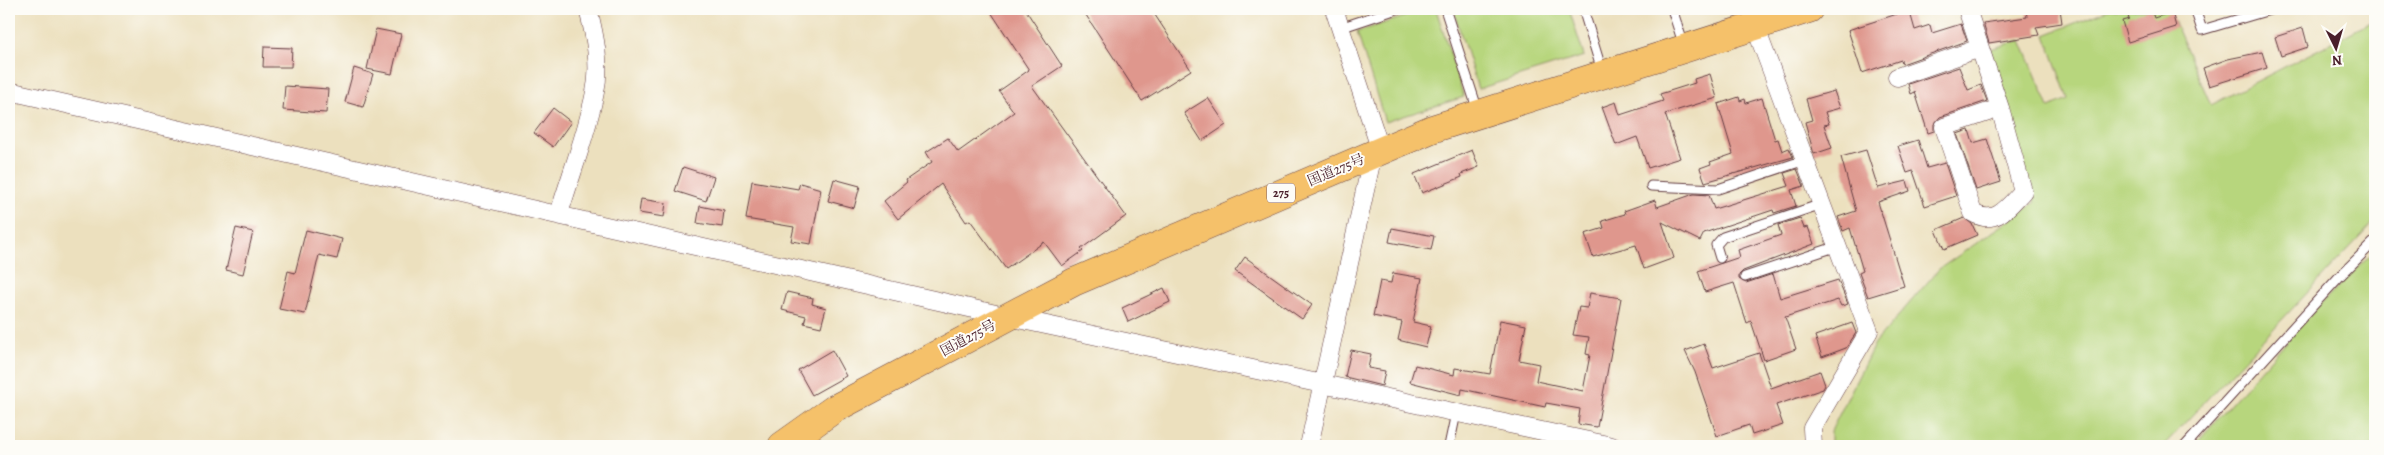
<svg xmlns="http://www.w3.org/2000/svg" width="2384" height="455" font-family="Alegreya,'Noto Serif JP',serif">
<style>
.green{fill:#b7d67d;stroke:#807a54}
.building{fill:#df978d}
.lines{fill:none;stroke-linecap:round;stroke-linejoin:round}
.service-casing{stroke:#623c41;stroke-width:11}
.minor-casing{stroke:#623c41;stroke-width:19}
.trunk-casing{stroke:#623c41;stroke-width:29}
.service{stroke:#fff;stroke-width:9}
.minor{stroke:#fff;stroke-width:18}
.trunk{stroke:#f5c16b;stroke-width:28}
.labels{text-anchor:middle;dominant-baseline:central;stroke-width:4;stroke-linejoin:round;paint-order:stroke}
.shield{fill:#fdfcf7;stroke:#806168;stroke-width:1}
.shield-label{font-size:12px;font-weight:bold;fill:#4a1f2b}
.street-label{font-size:14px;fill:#4a1f2b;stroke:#fdfcf7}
</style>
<rect width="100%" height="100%" fill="#fdfcf7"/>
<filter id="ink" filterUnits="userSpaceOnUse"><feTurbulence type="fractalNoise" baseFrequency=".02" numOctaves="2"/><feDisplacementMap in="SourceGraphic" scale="10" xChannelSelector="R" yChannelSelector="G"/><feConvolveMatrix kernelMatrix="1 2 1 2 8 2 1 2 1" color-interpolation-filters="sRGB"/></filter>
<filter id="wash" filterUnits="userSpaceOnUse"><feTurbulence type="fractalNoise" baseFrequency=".0096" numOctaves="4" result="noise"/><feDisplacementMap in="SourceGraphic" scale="20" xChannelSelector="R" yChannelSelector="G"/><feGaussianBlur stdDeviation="1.12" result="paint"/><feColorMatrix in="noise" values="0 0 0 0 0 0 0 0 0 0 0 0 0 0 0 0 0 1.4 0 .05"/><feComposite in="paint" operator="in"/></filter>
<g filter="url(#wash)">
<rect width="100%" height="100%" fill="#ece0be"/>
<path class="green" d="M1414,9H1436L1464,97L1385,122L1357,32L1416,13Z
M1453,9H1569L1584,56L1478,89Z
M2110,9H2169L2211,105L2375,20V221L2163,446H1831V431L1875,343L1939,269L2036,202L2028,191L1987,50L2021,40L2049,107L2068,99L2045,35Z
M2375,251V446H2193L2317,307Z"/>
<g id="blocks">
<path class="building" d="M989,9H1025L1062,66L1032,86L1126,216L1081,249L1083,251L1062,266L1044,242L1006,269L970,220L966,222L941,184L898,219L884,201L907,182L906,180L932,162L926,152L948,138L958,152L1014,112L999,91L1029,70Z
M1082,9H1151L1191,70L1142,101Z
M1895,9H1909L1915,30L1930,25L1932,33L1961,24L1967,41L1902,64L1901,60L1862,73L1848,30L1897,14Z
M2026,9H2060L2062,23L2036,27L2039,35L1989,43L1983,23L2027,17Z
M2151,9L2154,18L2172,12L2176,27L2128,42L2122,21L2129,19L2128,16Z
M2303,28L2308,47L2281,56L2275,37Z
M376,29L401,34L392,74L367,69Z
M264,47L292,48L291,67H263Z
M2262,52L2267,68L2209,86L2203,68L2228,59Z
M1959,67L1968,90L1981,85L1987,101L1940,117L1934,124V131L1928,133L1915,92L1911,94L1908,84Z
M354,68L373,74L363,107L345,102Z
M1710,74L1717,98L1665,114L1680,158L1648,168L1637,137L1616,145L1602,107L1616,102L1620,115L1663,101L1660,94L1695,83L1694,79Z
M285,86L328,89L326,113L283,110Z
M1834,91L1840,108L1825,112L1829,124L1824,125L1832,148L1814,154L1805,122L1812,120L1806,99Z
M1739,97L1740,101L1745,99L1746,103L1762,98L1775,140L1778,139L1782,151L1789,148L1793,157L1705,182L1700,168L1711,164L1710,162L1733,154L1718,104Z
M1208,98L1226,125L1202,141L1184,113Z
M553,108L571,122L553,147L534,133Z
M1969,130L1973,143L1987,139L2001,182L1976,190L1957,134Z
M1918,140L1927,168L1945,163L1956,196L1925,206L1913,171L1907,173L1898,146Z
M1472,150L1479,167L1461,174L1462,177L1422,193L1414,174Z
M1866,150L1878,188L1907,181L1910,191L1878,202L1904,286L1868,297L1859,273L1863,271L1850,228L1843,231L1838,217L1856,211L1841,157Z
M683,167L714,177L706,201L675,191Z
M1797,169L1804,186L1791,190L1796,206L1774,213L1773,210L1704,233L1700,241L1662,222L1674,258L1644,269L1636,245L1593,257L1585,234L1604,228L1602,221L1625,214L1624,211L1655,200L1657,207L1694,194L1709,195L1714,209L1789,186L1784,173Z
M834,179L860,186L854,208L828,201Z
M752,181L798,189L800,183L821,189L811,244L791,241L794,227L746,219Z
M641,199L666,203L664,217L639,213Z
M700,206L724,211L722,227L697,223Z
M1800,218L1804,228L1808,227L1814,244L1743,271L1739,275V279L1746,283L1773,274L1780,298L1838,280L1848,304L1841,306L1838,300L1785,317L1796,349L1764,360L1751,321L1747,323L1734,283L1705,292L1698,271L1740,257L1738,250L1781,235L1778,225Z
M1964,218L1972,224L1977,235L1944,249L1936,230Z
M236,228L253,232L243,274L226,270Z
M1392,228L1434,236L1431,250L1389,242Z
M306,230L342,239L337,259L319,255L305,314L279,309L288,271L295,273Z
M1245,257L1312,305L1302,319L1235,271Z
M1393,273L1422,278L1413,322L1431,326L1426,347L1398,340L1402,322L1373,316L1380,281L1391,283Z
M1164,288L1170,302L1128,322L1122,308Z
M787,292L813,298L812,304L826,308L821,327L804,323L806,316L782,310Z
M1590,293L1621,298L1597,427L1578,424L1580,409L1546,403L1545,407L1462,389L1461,395L1410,382L1415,365L1454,375L1455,368L1490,374L1500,320L1526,325L1519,360L1539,364L1536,381L1583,391L1590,355L1586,354L1589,337L1573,335L1579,307L1587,308Z
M1852,323L1856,333L1846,348L1822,357L1815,336Z
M1704,344L1713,368L1759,353L1771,388L1820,371L1825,385L1823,389L1776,405L1783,425L1752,435L1749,425L1717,436L1695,372L1685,351Z
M832,350L846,376L812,395L798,370Z
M1351,350L1371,354L1368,368L1385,371L1382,386L1345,377Z"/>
</g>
</g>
<g filter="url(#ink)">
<use href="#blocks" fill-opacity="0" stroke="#623c41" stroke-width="1"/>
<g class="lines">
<defs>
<path id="service" d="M1445,9L1478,111
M1583,9L1602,71
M1672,9L1684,46
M2195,9L2202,30L2273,9
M1340,28L1397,9
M1651,186L1718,189L1805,160
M1720,258L1716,245L1723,237L1822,204
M1745,277L1838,246
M1449,446L1456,413
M2185,446L2339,277L2375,241"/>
<path id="minor" d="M1334,9L1381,151
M1755,26L1869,331L1812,428L1813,446
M1980,48L2000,108L1944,127L1973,213C1996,226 2008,207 2023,191L2000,108
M1897,77L1980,48L1967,9
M9,91L1009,317L1612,446
M559,214C571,174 587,133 595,92C601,65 595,36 588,9
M1309,446L1373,154"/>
<path id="trunk" d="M782,446L834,409L1074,282L1432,129L1809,9"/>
</defs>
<use href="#service" class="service-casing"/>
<use href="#minor" class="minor-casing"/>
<use href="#trunk" class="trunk-casing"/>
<use href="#service" class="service"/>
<use href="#minor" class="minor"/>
<use href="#trunk" class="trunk"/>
</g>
</g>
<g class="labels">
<rect class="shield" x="1267" y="183.5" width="28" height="19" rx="4"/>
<g class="shield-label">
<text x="1281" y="193">275</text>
</g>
<g class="street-label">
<text transform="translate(1336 170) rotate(-23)">国道275号</text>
<text transform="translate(968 338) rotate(-28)">国道275号</text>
</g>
</g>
<rect width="2384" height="455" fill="none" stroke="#fdfcf7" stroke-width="30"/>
<g transform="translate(2336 48) rotate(175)" stroke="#fdfcf7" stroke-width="4" paint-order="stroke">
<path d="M0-4L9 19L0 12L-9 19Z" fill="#4a1f2b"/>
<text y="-8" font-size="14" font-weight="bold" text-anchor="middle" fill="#4a1f2b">N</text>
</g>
</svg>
